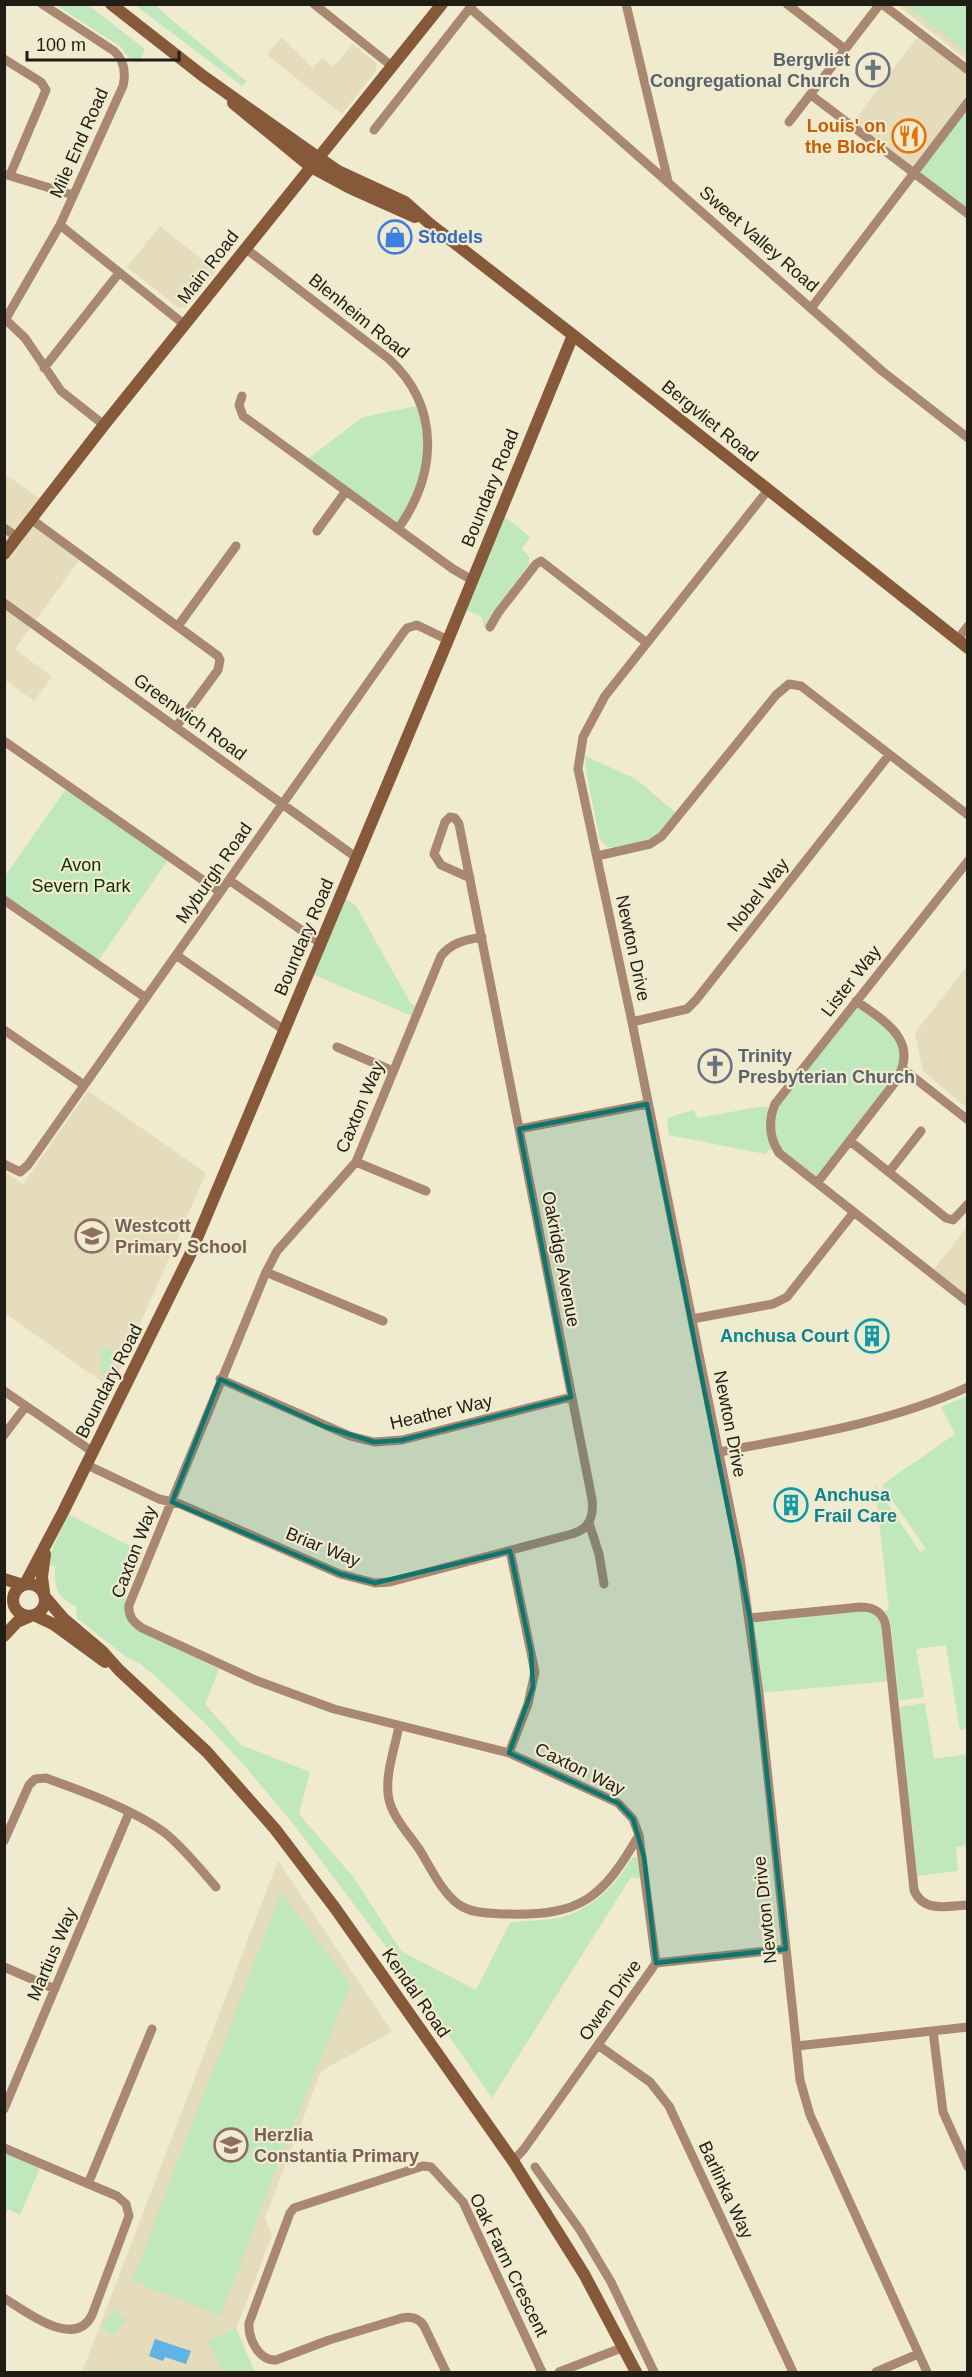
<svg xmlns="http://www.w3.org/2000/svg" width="972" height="2377" font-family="Arial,sans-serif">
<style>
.built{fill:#e4dcbb}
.green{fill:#c1e7bc}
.water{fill:#5fb3e5}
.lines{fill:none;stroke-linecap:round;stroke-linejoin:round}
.street{stroke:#a88873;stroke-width:9}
.secondary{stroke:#86593a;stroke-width:12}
.marked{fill:#0f766e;fill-opacity:0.2;stroke:#0f766e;stroke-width:4.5;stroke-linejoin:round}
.labels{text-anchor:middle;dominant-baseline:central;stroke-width:4.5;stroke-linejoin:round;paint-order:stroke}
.worship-label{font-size:18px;font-weight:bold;fill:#5b616d;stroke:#f0eace;text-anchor:end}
.food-label{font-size:18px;font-weight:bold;fill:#c56008;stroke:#f0eace;text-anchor:end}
.street-label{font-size:18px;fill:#201d14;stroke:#f0eace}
.shop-label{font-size:18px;font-weight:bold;fill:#366cbe;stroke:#f0eace;text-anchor:start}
.park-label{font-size:18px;fill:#0a3206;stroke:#f0eace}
.education-label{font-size:18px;font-weight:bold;fill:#785e54;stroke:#f0eace;text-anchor:start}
.culture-label{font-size:18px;font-weight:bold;fill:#0d838f;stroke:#f0eace;text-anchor:end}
</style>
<rect width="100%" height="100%" fill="#f0eace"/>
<path class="built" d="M899,5H967V60L900,7Z
M920,34L967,70V102L913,173L850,126Z
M281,37L313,68L322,58L333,67L353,44L376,63V71L342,114L267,55Z
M160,226L216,271L187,307L179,308L127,267Z
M5,474L44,502L31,519L82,556L15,649L52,677L34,701L5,680Z
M967,966V1108L923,1071L915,1033Z
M88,1091L206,1173L112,1389L5,1313V1172L23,1184Z
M967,1227V1302L931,1273Z
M278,1861L392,2032L321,2071L265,2218L272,2235L236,2329L255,2372H82Z"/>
<path class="green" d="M56,5H88L145,49L139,63L131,60L121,47Z
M135,5H156L167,16L246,81L242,86Z
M906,5H967V53Z
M967,102V214L913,173Z
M422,405L426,462L398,529L305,461L363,417Z
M504,516L530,537L522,549L529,557V565L494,611L485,628L481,616L466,610Z
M585,756L636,779L676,813C672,819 667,826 661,831C649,842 624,848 607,847L600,840L586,771Z
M68,786L170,857L96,964L5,900V876Z
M345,898L356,906L411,1004L416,1006L412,1016L312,974Z
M856,1001L897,1033L904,1063L817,1183L774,1145L775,1104Z
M758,1107H768L766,1124L771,1148L765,1154L669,1135L667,1118L693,1110L698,1118Z
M100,1348H111L112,1372L101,1373Z
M967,1396L968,1729L960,1730L946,1645L916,1649L924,1697L899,1701L891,1623L885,1611L889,1609L875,1485L920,1552L926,1549L882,1485L955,1434L941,1407Z
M68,1514L143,1553C135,1576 113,1608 134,1628L219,1669L205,1704L241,1745L310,1772L299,1814L354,1878L401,1951L476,1990L510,1923C525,1920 539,1921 553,1919C577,1916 602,1898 617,1880C623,1873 627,1864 633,1857H637L641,1879L631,1877L492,2098L396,1960L295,1826L243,1764L203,1721L155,1676L139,1663L126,1657L77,1618L76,1607C55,1594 55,1590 55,1566L48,1565V1559Z
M861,1607L880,1614L891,1681L759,1693L750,1618Z
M925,1703L934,1759L967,1754L968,1845L956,1847L958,1871L917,1876L899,1707Z
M281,1893L351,1984L276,2169L221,2315L132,2281Z
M5,2153L40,2168L20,2215L8,2209L5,2214Z
M114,2310L126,2320L113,2336L101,2326Z
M236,2329L255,2372H222L208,2341Z"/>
<path class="water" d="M155,2339L191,2351L186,2364L165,2357L163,2361L149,2356Z"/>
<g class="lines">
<path class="street" d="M314,4L393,67
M626,4L668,181
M787,4L845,49
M882,4L968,70
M470,8L882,371L968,438
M4,59L41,82L46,90L10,175
M811,95L968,214
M789,122L880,4
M374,130L473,4
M7,175L73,195
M60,225L185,325
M245,248L389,359C441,407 437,474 398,529
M812,307L968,102
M6,320L25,338L61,391L104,425
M4,322L60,225L123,86C126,73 125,61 114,51L42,4
M44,368L119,273
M242,396L239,405L243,416L453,569L472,580
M768,490L605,696L583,737L578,769L632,1022L740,1558L759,1693L800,2080L810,2115L927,2372
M31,519L218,656L220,660L218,670L176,727
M4,528L17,537
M317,531L346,491
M4,603L357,858
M178,626L236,546
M490,627L498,613L536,564L541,561L647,643
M957,640L968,626
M4,741L220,892
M597,856L650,844L662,836L776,695L789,684L801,686L968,815
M968,861L775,1104C768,1121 769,1137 779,1153L968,1302
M229,880L320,943
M4,900L146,998
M482,937C466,940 452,942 441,956L356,1162L277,1251L266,1272L129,1605C128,1616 133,1622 142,1628L255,1680L334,1709L509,1753L618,1803L633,1819L639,1835L656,1963
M176,955L284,1030
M632,1022L687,1009L696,1000L889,755
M4,1030L84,1085
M337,1047L393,1071
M903,1069L968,1120
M519,1129L647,1104
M850,1141L946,1218L953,1220L968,1204
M356,1162L426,1191
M4,1164L20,1172L28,1165L403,633L407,628L417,625L448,640
M889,1172L921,1131
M817,1183L896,1081C920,1041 886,1022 856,1001
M266,1272L383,1321
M692,1319L773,1304L787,1297L854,1212
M220,1379L350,1436L374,1442L402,1440L571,1397
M4,1391L93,1452
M4,1435L26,1406
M719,1452C803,1436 889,1423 968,1387
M87,1465L159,1499L180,1504L340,1574L375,1583L390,1582L572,1534C590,1529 594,1516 592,1499L459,824L455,818L450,817L445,822L434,854L441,865L470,878
M589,1523L599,1554L604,1584
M750,1618L861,1607C875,1607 884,1614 886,1627L914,1890C923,1913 948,1906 968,1905
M399,1726C395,1747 386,1772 388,1793C389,1814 410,1835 421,1852C431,1869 442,1892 458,1904C472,1914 489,1913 506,1914C581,1916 602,1899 639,1835
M509,1753L528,1704L535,1672L510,1551
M4,1841L29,1785L35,1779L46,1778C82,1791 135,1810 165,1833C184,1848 200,1869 216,1887
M4,1967L55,1989
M933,2031L943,2112L968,2167
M598,2045L650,2082L669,2106L793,2372
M797,2046L968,2027
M4,2109L129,1813
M4,2148L117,2196L126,2204L129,2216L92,2315C75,2350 26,2312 4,2298
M513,2161L524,2149L656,1963L786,1949
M535,2167L580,2230L611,2282L654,2372
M88,2184L152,2029
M446,2372L424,2326C419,2318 412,2316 402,2318L329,2340L276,2360C259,2361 248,2339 249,2323L290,2213L294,2208L423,2166L431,2167L463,2202L542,2372
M559,2372L624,2347
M876,2372L918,2354"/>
<path class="secondary" d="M111,4L203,76L306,149L338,171L405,202L430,224L573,335L968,648
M233,103L311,167L350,188L415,217
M4,554L104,425L442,4
M4,1579L23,1585
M13 1600a16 16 0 1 1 32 0a16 16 0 1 1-32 0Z
M25,1584L63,1512L190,1255L448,640L573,335
M44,1592L42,1577L45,1554
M45,1597L63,1618L102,1651L119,1670L207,1752L275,1829L335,1908L513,2161L584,2274L636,2372
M34,1615L53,1624L105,1662
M4,1636L17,1622L31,1616"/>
</g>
<path class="marked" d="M647,1104L750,1618L786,1949L656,1963L644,1857L633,1819L618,1803L509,1753L533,1687L531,1652L510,1551L375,1583L340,1574L172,1502L220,1379L326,1427L374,1442L402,1440L571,1397L519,1129Z"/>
<defs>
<symbol id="church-ring" viewBox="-11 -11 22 22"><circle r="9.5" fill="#f0eace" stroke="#6b7280" stroke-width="1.5"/><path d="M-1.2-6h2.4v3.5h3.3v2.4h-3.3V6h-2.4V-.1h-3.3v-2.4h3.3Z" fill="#6b7280"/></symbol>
<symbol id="restaurant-ring" viewBox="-11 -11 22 22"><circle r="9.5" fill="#f0eace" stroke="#e8710a" stroke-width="1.5"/><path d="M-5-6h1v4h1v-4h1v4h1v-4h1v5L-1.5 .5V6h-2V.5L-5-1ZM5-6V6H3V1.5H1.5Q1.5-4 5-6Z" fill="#e8710a"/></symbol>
<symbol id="shop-ring" viewBox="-11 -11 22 22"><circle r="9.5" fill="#f0eace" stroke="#3f7fe0" stroke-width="1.5"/><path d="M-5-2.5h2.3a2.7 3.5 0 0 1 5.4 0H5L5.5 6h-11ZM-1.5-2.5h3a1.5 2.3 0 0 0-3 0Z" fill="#3f7fe0"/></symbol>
<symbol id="school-ring" viewBox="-11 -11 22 22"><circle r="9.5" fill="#f0eace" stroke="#8d6e63" stroke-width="1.5"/><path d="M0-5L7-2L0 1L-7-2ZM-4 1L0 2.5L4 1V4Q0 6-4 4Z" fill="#8d6e63"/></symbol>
<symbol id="building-ring" viewBox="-11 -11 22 22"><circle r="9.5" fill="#f0eace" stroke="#0f9aa8" stroke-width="1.5"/><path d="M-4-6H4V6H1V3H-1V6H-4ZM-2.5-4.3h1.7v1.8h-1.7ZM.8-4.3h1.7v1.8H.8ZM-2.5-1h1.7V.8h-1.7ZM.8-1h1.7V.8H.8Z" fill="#0f9aa8"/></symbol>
</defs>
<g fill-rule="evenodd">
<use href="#church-ring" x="854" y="51" width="38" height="38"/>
<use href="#restaurant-ring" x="890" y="117" width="38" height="38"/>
<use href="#shop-ring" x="376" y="218" width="38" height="38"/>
<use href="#church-ring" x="696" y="1047" width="38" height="38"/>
<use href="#school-ring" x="73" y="1217" width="38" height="38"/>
<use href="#building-ring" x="853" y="1317" width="38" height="38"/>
<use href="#building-ring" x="772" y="1486" width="38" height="38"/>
<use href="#school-ring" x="212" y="2126" width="38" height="38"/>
</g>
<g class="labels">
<g class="worship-label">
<text x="850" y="60">Bergvliet<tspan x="850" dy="21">Congregational Church</tspan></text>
<text x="738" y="1056" text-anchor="start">Trinity<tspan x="738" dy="21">Presbyterian Church</tspan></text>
</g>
<g class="food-label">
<text x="886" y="126">Louis' on<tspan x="886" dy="21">the Block</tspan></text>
</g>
<g class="street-label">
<text transform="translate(79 143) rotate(-66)">Mile End Road</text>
<text transform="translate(759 239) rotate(41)">Sweet Valley Road</text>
<text transform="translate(208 267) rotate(-52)">Main Road</text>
<text transform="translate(359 316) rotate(39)">Blenheim Road</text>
<text transform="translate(710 421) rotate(39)">Bergvliet Road</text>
<text transform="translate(490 488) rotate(-68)">Boundary Road</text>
<text transform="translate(190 717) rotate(36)">Greenwich Road</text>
<text transform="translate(214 873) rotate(-55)">Myburgh Road</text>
<text transform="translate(758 895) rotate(-52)">Nobel Way</text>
<text transform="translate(304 937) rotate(-67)">Boundary Road</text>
<text transform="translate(633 948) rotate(78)">Newton Drive</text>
<text transform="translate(851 981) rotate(-52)">Lister Way</text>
<text transform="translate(360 1107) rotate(-67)">Caxton Way</text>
<text transform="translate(561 1259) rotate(79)">Oakridge Avenue</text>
<text transform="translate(109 1381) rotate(-63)">Boundary Road</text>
<text transform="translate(441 1412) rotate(-13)">Heather Way</text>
<text transform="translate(730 1424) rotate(79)">Newton Drive</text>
<text transform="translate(323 1547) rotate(22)">Briar Way</text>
<text transform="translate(134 1552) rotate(-69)">Caxton Way</text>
<text transform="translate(580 1769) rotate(26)">Caxton Way</text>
<text transform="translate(765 1910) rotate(-96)">Newton Drive</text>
<text transform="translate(52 1954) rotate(-67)">Martius Way</text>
<text transform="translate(416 1993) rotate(55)">Kendal Road</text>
<text transform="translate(610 2000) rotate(-55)">Owen Drive</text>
<text transform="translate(726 2190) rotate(65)">Barlinka Way</text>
<text transform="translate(509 2265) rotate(64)">Oak Farm Crescent</text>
</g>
<g class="shop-label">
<text x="418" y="237">Stodels</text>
</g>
<g class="park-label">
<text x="81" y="865">Avon<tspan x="81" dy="21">Severn Park</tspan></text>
</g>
<g class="education-label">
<text x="115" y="1226">Westcott<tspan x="115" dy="21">Primary School</tspan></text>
<text x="254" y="2135">Herzlia<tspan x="254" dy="21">Constantia Primary</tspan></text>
</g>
<g class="culture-label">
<text x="849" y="1336">Anchusa Court</text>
<text x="814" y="1495" text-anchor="start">Anchusa<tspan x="814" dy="21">Frail Care</tspan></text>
</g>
</g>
<rect width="972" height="2377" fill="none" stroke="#201d14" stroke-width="12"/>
<path d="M27 51v9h152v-9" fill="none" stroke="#201d14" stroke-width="3"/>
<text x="36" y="51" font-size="18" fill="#201d14" stroke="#f0eace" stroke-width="4.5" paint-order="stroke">100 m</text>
</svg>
